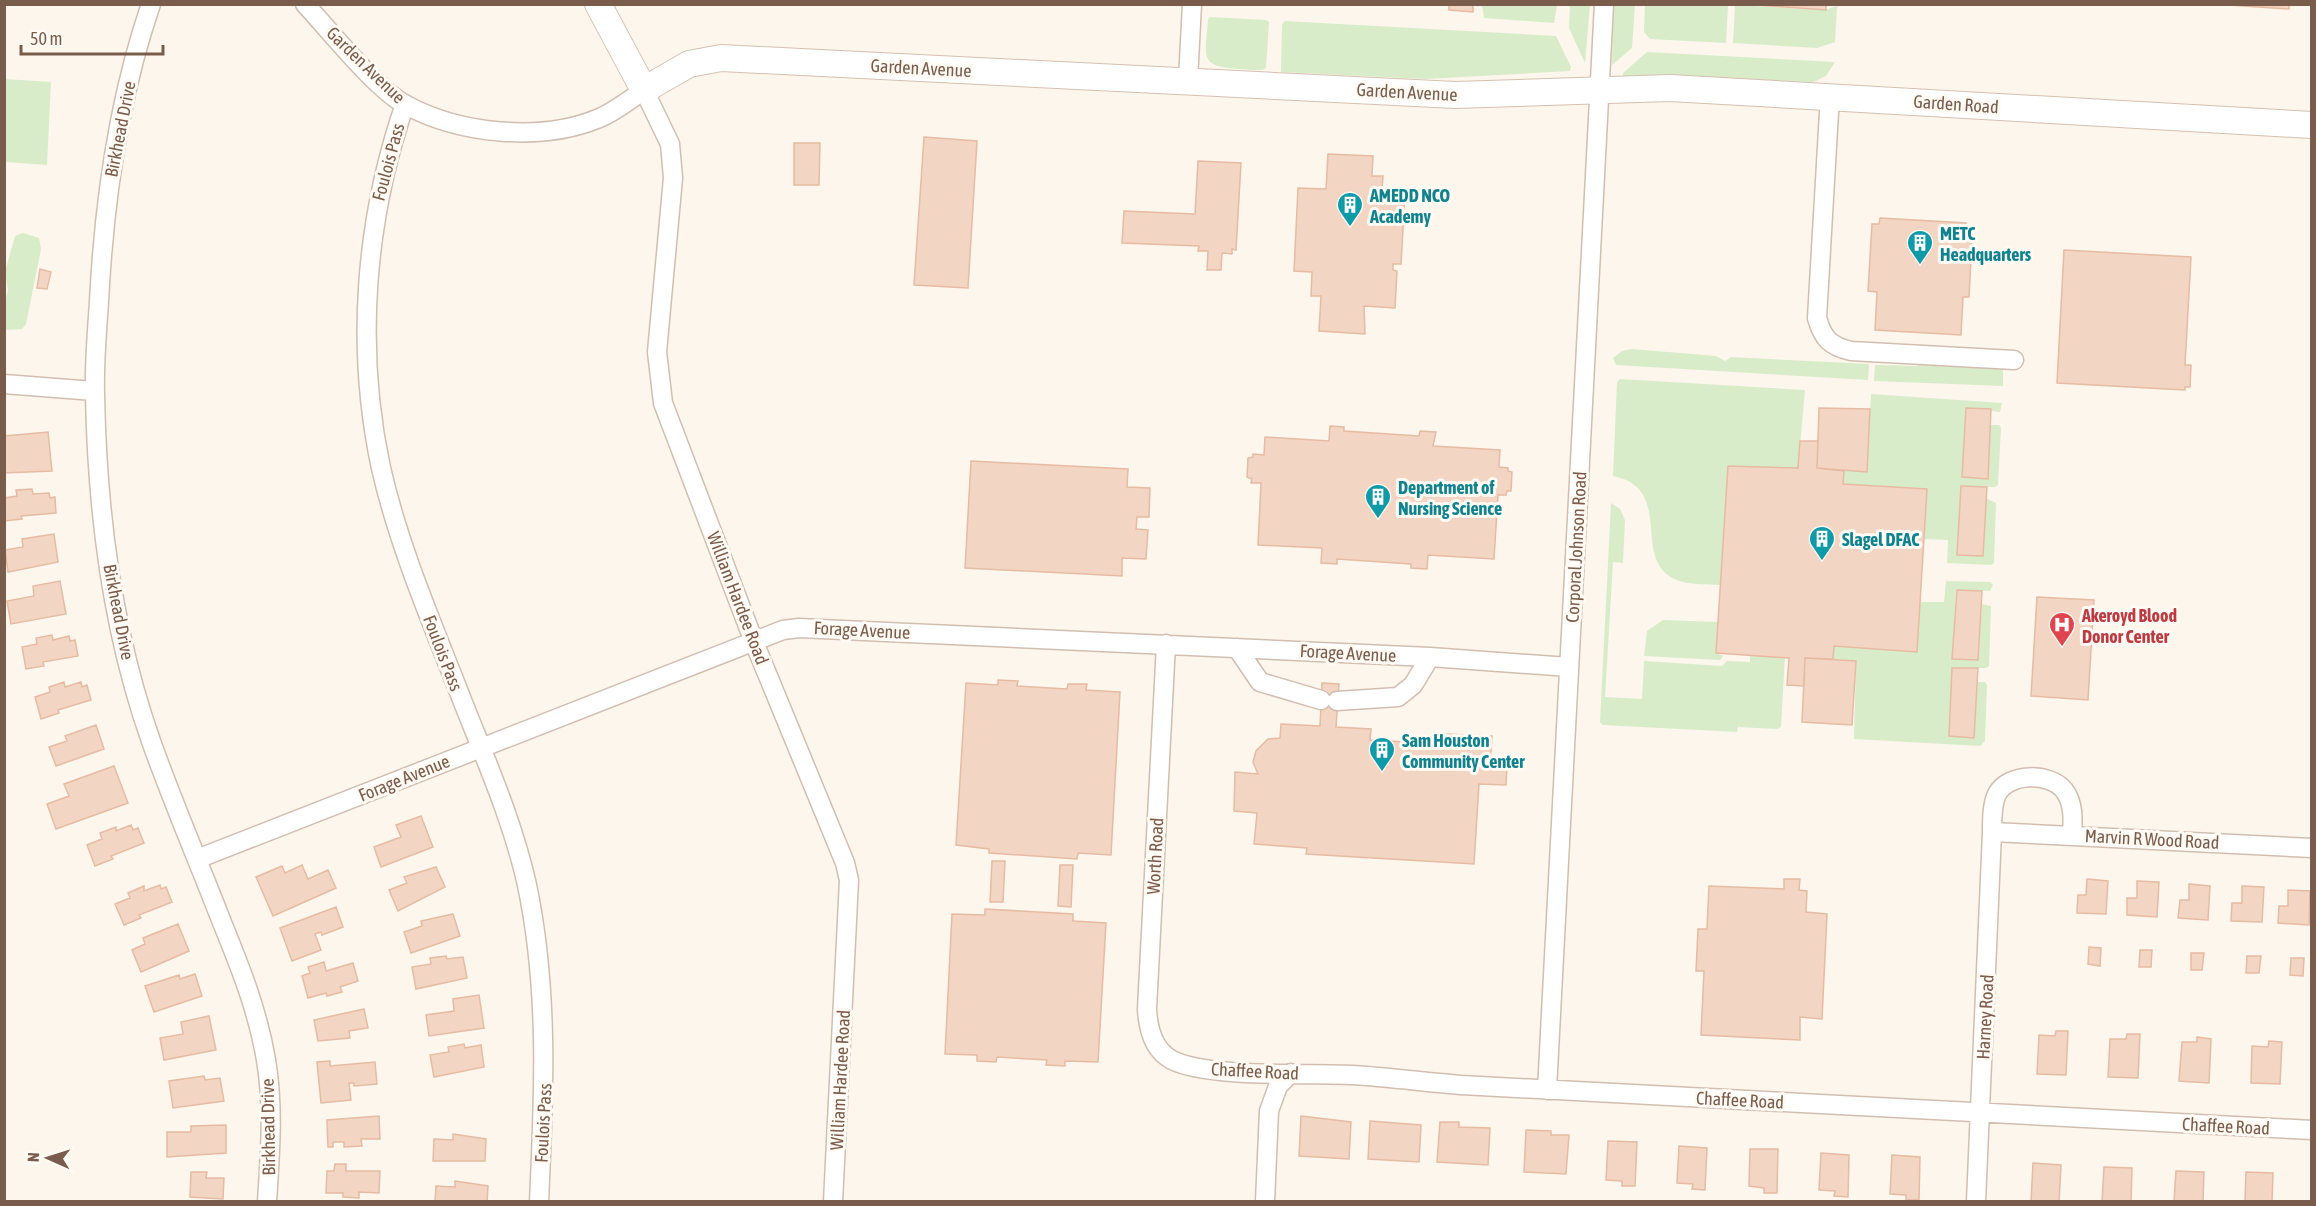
<svg xmlns="http://www.w3.org/2000/svg" width="2316" height="1206" font-family="'Asap Condensed',sans-serif">
<style>
.green{fill:#d8ecc9}
.building{fill:#f3d5c3;stroke:#e6bba3;stroke-width:1.5}
.lines{fill:none;stroke-linecap:round;stroke-linejoin:round}
.street-casing{stroke:#d1beb0;stroke-width:21}
.secondary-casing{stroke:#d6c0b0;stroke-width:28}
.street{stroke:#fff;stroke-width:18}
.secondary{stroke:#fff;stroke-width:26}
.labels{text-anchor:middle;dominant-baseline:central;stroke-width:6;stroke-linejoin:round;paint-order:stroke}
.street-label{font-size:18px;fill:#7a5c4d;stroke:#fffaf3}
.culture-label{font-size:18px;font-weight:bold;fill:#0d838f;stroke:#fffaf3;text-anchor:start}
.health-label{font-size:18px;font-weight:bold;fill:#be3a42;stroke:#fffaf3;text-anchor:start}
</style>
<rect width="100%" height="100%" fill="#fdf6ec"/>
<path class="green" d="M1478,4L1557,5L1554,23L1484,18L1482,5L1477,7Z
M1570,5H1590L1585,63L1569,28Z
M1613,5H1635L1632,48L1612,65Z
M1645,5H1728L1726,43L1650,39L1644,32Z
M1735,5L1825,10L1840,5L1837,7L1835,42L1817,48L1733,43Z
M1210,17L1266,20L1269,22L1266,68C1259,72 1248,69 1239,69C1197,67 1206,55 1208,19Z
M1285,21L1556,36L1571,67L1570,71L1426,79L1281,72L1282,24Z
M1647,52L1835,62L1826,76L1810,84L1801,81L1800,84L1623,77V73Z
M5,79L51,82L47,165L5,162Z
M23,233L39,238L41,249L26,324L22,329L5,330V302L8,290L5,272L15,236Z
M1632,349L1716,356L1725,361L1731,357L1869,364L1868,380L1616,365L1613,358L1622,351Z
M1918,364L2001,368L2003,370V386L1874,381L1875,365L1918,366Z
M1620,379L1805,390L1798,468L1728,466L1720,585C1708,584 1694,585 1683,582C1625,566 1679,489 1613,476L1617,382Z
M1871,394L2002,403L2000,412L1966,408L1962,477L1990,425H1999L2001,428L1998,485L1995,487L1961,486L1996,503L1994,563L1991,565L1947,563L1948,540L1924,539L1926,489L1843,484L1844,471H1867Z
M1611,503L1620,509L1625,520L1623,563L1613,562L1605,697L1642,699L1644,661L1722,666L1727,661L1750,662V654L1785,657L1781,727L1777,729L1738,727L1737,732L1603,725L1600,722Z
M1946,581L1990,582L1993,585L1990,591L1956,590L1952,659L1978,660L1982,604L1991,606L1989,666L1986,668H1952L1949,736L1974,737L1977,682H1985L1987,685L1985,741L1980,746L1854,739L1856,661L1833,659L1834,646L1920,602H1944Z
M1663,620L1718,622L1716,653L1723,656L1720,660L1644,656L1647,631Z"/>
<path class="building" d="M1449,4H1473V12L1449,10Z
M1743,4H1826V10Z
M2213,4H2289V9Z
M924,137L977,141L968,288L914,285Z
M794,143H820L819,185H794Z
M1328,154L1373,156L1372,176H1383L1382,191L1405,192L1401,264H1393V270L1397,271L1395,308L1364,306L1365,334L1319,331L1321,296H1311L1312,272L1294,271L1298,188L1326,189Z
M1198,161L1241,163L1236,250L1232,249V254L1222,253L1221,270H1207L1208,251H1198L1199,246L1122,243L1124,211L1195,214Z
M1880,218L1966,223L1965,229H1969V240H1972L1969,297H1963L1961,335L1875,330L1877,292L1868,291L1872,224H1879Z
M2064,250L2191,257L2185,365H2191L2190,387H2185V390L2057,383Z
M40,269L51,272L47,289L37,288Z
M1819,408L1870,409L1867,472L1817,468Z
M1966,408L1991,409L1988,479L1962,477Z
M1330,426L1344,427V431L1419,436L1420,431L1436,432L1433,446L1500,450L1499,467L1508,468V471L1512,472L1511,491H1507L1506,495H1498L1494,559L1428,555L1427,569L1411,568V564L1337,559V564L1321,563L1322,548L1258,545L1261,483H1251L1252,479L1247,477L1248,458L1253,457V454L1264,455L1265,437L1329,441Z
M48,432L52,471L4,473V436Z
M1800,441H1818L1817,468L1844,471L1843,484L1927,489L1917,652L1834,646L1833,659L1805,658L1804,686L1787,685L1789,658L1716,653L1728,466L1798,468Z
M971,461L1128,469L1127,487L1150,488L1149,517H1137L1136,529L1148,530L1146,559L1122,558V576L965,568Z
M1961,486L1987,487L1983,556L1957,555Z
M32,489L33,494L49,493L50,498L55,497L56,513L21,516L22,519L4,521V498L17,496L16,490Z
M54,534L58,562L8,572L5,550L23,547L22,539Z
M60,581L66,614L11,624L7,601L34,596L33,586Z
M1957,590L1982,591L1978,660L1952,659Z
M2037,597L2094,600L2088,700L2031,696Z
M52,635L53,640L69,636L70,641L75,640L78,656L43,662L44,666L26,669L22,647L37,644L36,638Z
M1805,658L1856,661L1852,725L1802,722Z
M1952,668H1978L1974,738L1949,736Z
M998,680L1018,681L1017,686L1067,689L1068,684H1087L1086,690L1120,692L1111,855L1078,853L1077,859L989,853V849L956,845L966,683L998,685Z
M64,682L65,687L81,682L82,687L87,685L91,700L58,710L59,713L41,719L35,697L50,692L49,687Z
M1322,683L1339,684L1336,727L1371,729L1370,740L1443,744V734L1492,736L1490,766L1507,767L1506,785L1479,784L1474,864L1306,854L1307,848L1254,844L1257,813L1234,811L1235,772L1258,774L1253,762L1256,751L1268,739L1280,738L1281,724L1320,726Z
M96,725L104,749L56,766L49,747L67,741L65,736Z
M114,766L128,803L56,829L47,804L69,796L64,784Z
M421,816L433,847L381,867L374,847L401,837L396,825Z
M131,825L133,830L138,828L144,843L111,856L113,859L95,866L87,845L102,839L100,833L116,827V831Z
M992,861H1005L1003,902H990Z
M302,865L308,879L328,870L336,888L273,916L256,877L282,866L285,873Z
M1060,865H1073L1071,907L1058,906Z
M436,867L445,887L398,911L389,890L407,883L404,877Z
M1784,879H1800L1799,890L1807,891L1806,912L1827,914L1822,1019L1800,1017V1040L1701,1035L1704,971H1696L1698,929H1707L1709,886L1784,889Z
M2087,879L2108,881L2106,914L2077,913L2078,895H2086Z
M2137,881L2159,882L2157,917L2127,915V898H2137Z
M2189,884L2210,886L2208,920L2178,918L2180,900H2189Z
M160,885L161,889L166,887L172,902L139,915L141,918L124,925L115,904L130,898L128,893L144,886V891Z
M2242,886L2264,887L2262,922L2231,921L2232,903H2242Z
M2288,890L2310,891L2309,925L2278,923L2279,906H2288Z
M336,907L343,927L322,935L321,932L315,934L321,950L292,961L280,928Z
M985,909L1073,914V921L1106,923L1098,1062L1065,1061V1066L1046,1065L1047,1060L997,1057L996,1062L977,1061V1055L945,1054L952,914L985,915Z
M453,914L460,936L411,953L404,932L422,926L421,921Z
M178,924L189,951L141,972L132,950L145,944L143,938Z
M2089,947L2101,948L2100,966L2088,964Z
M2140,950H2152L2151,967H2139Z
M2191,953H2204L2202,970H2191Z
M446,956L447,959L463,957L467,978L416,989L412,967L431,964L430,958Z
M2247,956H2261L2259,973H2246Z
M2291,958H2304L2303,976L2290,975Z
M324,962L326,971L353,963L358,981L340,987L342,992L327,996L326,993L308,998L302,976L310,973L308,967Z
M195,974L202,996L154,1012L145,986L179,975L180,979Z
M479,995L484,1028L429,1036L426,1015L454,1011L453,999Z
M364,1009L368,1028L349,1031L350,1038L318,1041L314,1020Z
M209,1016L216,1050L164,1060L160,1038L183,1034L181,1022Z
M2056,1031H2068L2066,1075L2037,1074L2039,1035L2055,1036Z
M2127,1034H2140L2138,1078L2108,1077L2110,1039H2126Z
M2197,1037L2211,1039L2209,1083L2179,1081L2182,1042H2197Z
M2269,1041L2282,1042L2280,1084L2251,1083L2252,1046L2268,1047Z
M464,1044L465,1048L481,1045L484,1067L434,1077L430,1055L449,1052L448,1047Z
M330,1061V1066L375,1062L377,1084L354,1086V1083H349L351,1100L321,1103L317,1062Z
M204,1076L205,1080L220,1078L224,1101L173,1108L169,1081Z
M379,1116L380,1139H361L362,1146L344,1147V1142H333V1147H328L327,1120Z
M1301,1116L1351,1122L1349,1159L1299,1156Z
M1370,1121L1421,1125L1419,1162L1368,1159Z
M1440,1122H1459V1127L1490,1128L1488,1165L1437,1162Z
M226,1125V1153L167,1157V1132H191V1126Z
M1526,1130L1551,1131V1135H1569L1566,1174L1524,1172Z
M453,1134L486,1139L485,1161H433L434,1139L453,1140Z
M1608,1141L1637,1142L1635,1186H1622V1181L1606,1180Z
M1679,1146L1707,1148L1705,1190L1692,1189L1693,1184L1677,1183Z
M1750,1149H1778L1777,1193H1764V1188L1749,1186Z
M1821,1153L1849,1155L1848,1197L1834,1196L1835,1191L1819,1190Z
M1892,1155L1920,1157L1919,1200H1906V1195L1890,1194Z
M2033,1163L2061,1165L2059,1202H2031Z
M335,1164H346V1171H380L379,1193L359,1192V1198L343,1197V1193H326L327,1171H334Z
M2104,1167L2132,1168L2131,1202H2102Z
M2176,1171L2204,1172L2203,1202H2174Z
M191,1172H207L206,1178H224L223,1199L190,1197Z
M2246,1172L2273,1173L2272,1202H2245Z
M455,1181L488,1186L487,1202H435L436,1186L455,1187Z"/>
<g class="lines">
<defs>
<path id="street" d="M151,4C118,100 104,201 99,302C97,332 94,364 95,394C97,509 112,631 151,741C173,803 199,863 223,925C241,969 258,1012 266,1060C274,1107 270,1154 267,1202
M305,4C330,31 376,89 406,105C460,134 540,142 597,119C613,113 629,100 644,90L670,144L673,178L657,352L663,403L754,642L845,863L849,880L833,1202
M1188,80L1192,4
M1830,95L1817,318C1823,339 1830,346 1851,351L2014,360
M405,104C365,220 355,347 381,468C398,543 429,616 457,687C482,752 512,817 527,885C549,990 544,1095 539,1202
M4,384L94,391
M1166,644L1147,1009C1148,1028 1153,1050 1172,1060C1208,1078 1307,1073 1351,1075C1388,1077 1424,1082 1461,1085L2312,1130
M1237,648L1260,682L1321,700
M1337,701L1398,697L1413,685L1430,657
M1992,832L2312,848
M197,859L783,630L799,628L1430,657L1569,667
M1547,1090L1604,4
M1265,1202L1269,1111L1278,1086L1291,1073
M1976,1202L1992,832C1992,820 1992,804 1997,794C2008,773 2049,772 2064,790C2074,803 2073,820 2072,835"/>
<path id="secondary" d="M598,4L644,90L689,64L721,58L1455,95L1670,88L2312,125"/>
</defs>
<use href="#street" class="street-casing"/>
<use href="#secondary" class="secondary-casing"/>
<use href="#street" class="street"/>
<use href="#secondary" class="secondary"/>
</g>
<defs>
<symbol id="building-pin" viewBox="-11 -11 22 30"><path d="M0 17L-7.5 6A9.5 9.5 0 1 1 7.5 6Z" fill="#0f9aa8" stroke="#fffaf3"/><path d="M-4-6H4V6H1V3H-1V6H-4ZM-2.5-4.3h1.7v1.8h-1.7ZM.8-4.3h1.7v1.8H.8ZM-2.5-1h1.7V.8h-1.7ZM.8-1h1.7V.8H.8Z" fill="#fff"/></symbol>
<symbol id="hospital-pin" viewBox="-11 -11 22 30"><path d="M0 17L-7.5 6A9.5 9.5 0 1 1 7.5 6Z" fill="#e0444e" stroke="#fffaf3"/><path d="M-5-5h3v3.5h4V-5h3V5h-3V1.5h-4V5h-3Z" fill="#fff"/></symbol>
</defs>
<g fill-rule="evenodd">
<use href="#building-pin" x="1335" y="190" width="30" height="40"/>
<use href="#building-pin" x="1905" y="228" width="30" height="40"/>
<use href="#building-pin" x="1363" y="482" width="30" height="40"/>
<use href="#building-pin" x="1807" y="524" width="30" height="40"/>
<use href="#hospital-pin" x="2047" y="610" width="30" height="40"/>
<use href="#building-pin" x="1367" y="735" width="30" height="40"/>
</g>
<g class="labels">
<g class="street-label">
<text transform="translate(366 65) rotate(44)">Garden Avenue</text>
<text transform="translate(921 68) rotate(3)">Garden Avenue</text>
<text transform="translate(1407 92) rotate(3)">Garden Avenue</text>
<text transform="translate(1956 104) rotate(4)">Garden Road</text>
<text transform="translate(120 129) rotate(-79)">Birkhead Drive</text>
<text transform="translate(388 162) rotate(-75)">Foulois Pass</text>
<text transform="translate(1576 547) rotate(-87)">Corporal Johnson Road</text>
<text transform="translate(738 598) rotate(69)">William Hardee Road</text>
<text transform="translate(119 612) rotate(79)">Birkhead Drive</text>
<text transform="translate(862 630) rotate(3)">Forage Avenue</text>
<text transform="translate(443 653) rotate(69)">Foulois Pass</text>
<text transform="translate(1348 653) rotate(3)">Forage Avenue</text>
<text transform="translate(404 778) rotate(-22)">Forage Avenue</text>
<text transform="translate(2152 839) rotate(3)">Marvin R Wood Road</text>
<text transform="translate(1155 856) rotate(-87)">Worth Road</text>
<text transform="translate(1985 1017) rotate(-87)">Harney Road</text>
<text transform="translate(1255 1071) rotate(3)">Chaffee Road</text>
<text transform="translate(840 1080) rotate(-87)">William Hardee Road</text>
<text transform="translate(1740 1100) rotate(3)">Chaffee Road</text>
<text transform="translate(543 1123) rotate(-87)">Foulois Pass</text>
<text transform="translate(2226 1126) rotate(3)">Chaffee Road</text>
<text transform="translate(268 1127) rotate(-91)">Birkhead Drive</text>
</g>
<g class="culture-label">
<text x="1370" y="195">AMEDD NCO<tspan x="1370" dy="21">Academy</tspan></text>
<text x="1940" y="233">METC<tspan x="1940" dy="21">Headquarters</tspan></text>
<text x="1398" y="487">Department of<tspan x="1398" dy="21">Nursing Science</tspan></text>
<text x="1842" y="539">Slagel DFAC</text>
<text x="1402" y="740">Sam Houston<tspan x="1402" dy="21">Community Center</tspan></text>
</g>
<g class="health-label">
<text x="2082" y="615">Akeroyd Blood<tspan x="2082" dy="21">Donor Center</tspan></text>
</g>
</g>
<rect width="2316" height="1206" fill="none" stroke="#7a5c4d" stroke-width="12"/>
<g transform="translate(48 1158) rotate(273)" stroke="#fffaf3" stroke-width="4.5" paint-order="stroke">
<path d="M0-4.5L10 22L0 15L-10 22Z" fill="#7a5c4d"/>
<text y="-9" font-size="16" font-weight="bold" text-anchor="middle" fill="#7a5c4d">N</text>
</g>
<path d="M21 45v9h142v-9" fill="none" stroke="#7a5c4d" stroke-width="3"/>
<text x="30" y="45" font-size="18" fill="#7a5c4d" stroke="#fffaf3" stroke-width="4.5" paint-order="stroke">50 m</text>
</svg>
